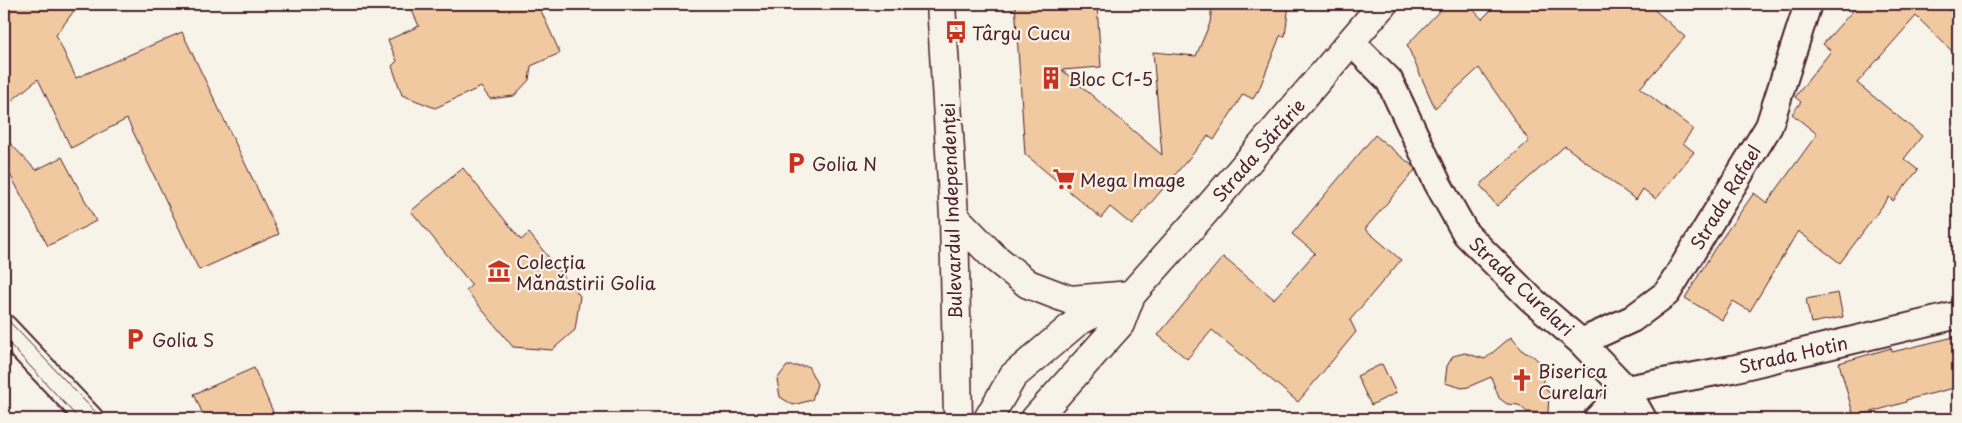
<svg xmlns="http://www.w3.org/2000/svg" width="1962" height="423" font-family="'Playpen Sans',sans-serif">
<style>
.building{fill:#f1c9a1;stroke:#4a1f2b}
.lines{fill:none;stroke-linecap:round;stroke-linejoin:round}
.minor-casing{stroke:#4a1f2b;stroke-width:30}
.tertiary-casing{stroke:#4a1f2b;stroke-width:31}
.primary-casing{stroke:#4a1f2b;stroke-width:31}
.minor{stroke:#f7f3e8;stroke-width:26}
.tertiary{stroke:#f7f3e8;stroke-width:28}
.primary{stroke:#f7f3e8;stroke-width:28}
.tram{stroke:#4a1f2b;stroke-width:1}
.labels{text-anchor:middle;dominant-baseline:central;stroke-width:4.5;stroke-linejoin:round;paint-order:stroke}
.poi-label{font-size:18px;fill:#4a1f2b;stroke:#f7f3e8;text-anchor:start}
.street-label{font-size:18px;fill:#4a1f2b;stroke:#f7f3e8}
</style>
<rect width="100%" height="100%" fill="#f7f3e8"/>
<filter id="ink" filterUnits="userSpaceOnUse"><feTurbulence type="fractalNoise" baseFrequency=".02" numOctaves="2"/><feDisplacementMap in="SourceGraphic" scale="10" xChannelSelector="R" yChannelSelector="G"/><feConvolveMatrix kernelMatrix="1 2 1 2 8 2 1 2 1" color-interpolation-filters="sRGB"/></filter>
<g filter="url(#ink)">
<path class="building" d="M4,4H79L56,35L76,78L182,32L279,234L199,270L127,119L71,148L38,79L4,107Z
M409,4H538L560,53L531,66L529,80L514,96L490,99L481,87L435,108L402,95L392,66L397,61L388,40L419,26Z
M1015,4H1097L1101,67L1062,70L1162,155L1153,52L1196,56L1210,23L1212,4H1289L1285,36H1280L1258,92L1257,91L1253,99L1243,94L1214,140L1208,136L1132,225L1110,207L1101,218L1025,154Z
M1446,4H1468L1482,19L1497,4H1648L1685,37L1640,88L1693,129L1683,143L1694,152L1656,199L1643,189L1636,200L1565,146L1497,206L1480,185L1529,141L1479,68L1435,108L1407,45Z
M1859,4H1943L1958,19V57L1916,16L1857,83L1922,136L1904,159L1918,170L1893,201L1889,197L1840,263L1798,231L1750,311L1733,301L1722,320L1685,298L1715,248L1754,193L1767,203L1817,134L1792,114L1801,102L1795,97L1831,51L1823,44Z
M1375,135L1414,167L1415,170L1365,229L1401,260L1350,320L1356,332L1298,402L1212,330L1187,359L1158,335L1223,257L1274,299L1315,253L1292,234Z
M4,137L36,170L62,157L96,221L48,246L4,163Z
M463,168L521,240L529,233L580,296L575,330L552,350L513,347L466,290L472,285L411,211Z
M1838,293L1843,317L1811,323L1806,299Z
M1958,336V387L1906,400V402L1854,417L1839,363L1891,348L1892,352Z
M1511,337L1524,352L1533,356L1541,363L1543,372V383L1549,393L1548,413L1527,412L1519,405L1507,404L1499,398L1491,377L1468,387L1462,388L1445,383L1447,366L1453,356L1465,353L1485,359Z
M1382,364L1396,393L1371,405L1357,376Z
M787,366H808L817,384L812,400L793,405L780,397L777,379Z
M254,368L276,419H205L194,394Z"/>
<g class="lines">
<defs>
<path id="minor" d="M1351,42L1389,80L1438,184L1466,234L1531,299L1581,342L1626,389L1643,419
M4,328L90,419
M1581,342L1632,319L1667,293L1769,126L1808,4
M1626,389L1732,369L1958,315
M1597,419L1626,389"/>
<path id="tertiary" d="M988,419L1013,376L1077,322L1131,295L1203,214L1383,4
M1035,419L1120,324L1131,295"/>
<path id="primary" d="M941,4L954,216L958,419
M954,216L994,257L1028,284L1070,300L1131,295"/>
</defs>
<use href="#minor" class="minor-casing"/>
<use href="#tertiary" class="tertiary-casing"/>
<use href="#primary" class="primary-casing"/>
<use href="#minor" class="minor"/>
<use href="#tertiary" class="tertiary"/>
<use href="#primary" class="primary"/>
<path class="tram" d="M4,316L102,419
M4,338L79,419"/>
</g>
</g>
<defs>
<symbol id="bus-bare" viewBox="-9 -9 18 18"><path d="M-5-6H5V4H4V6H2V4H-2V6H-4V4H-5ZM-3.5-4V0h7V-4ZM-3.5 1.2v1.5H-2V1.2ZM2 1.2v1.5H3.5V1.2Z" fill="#c8321e" stroke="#f7f3e8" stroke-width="2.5" paint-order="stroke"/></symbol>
<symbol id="building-bare" viewBox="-9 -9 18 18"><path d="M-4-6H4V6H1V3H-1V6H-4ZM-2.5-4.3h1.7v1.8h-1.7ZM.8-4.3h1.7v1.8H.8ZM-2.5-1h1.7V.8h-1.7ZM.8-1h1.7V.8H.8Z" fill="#c8321e" stroke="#f7f3e8" stroke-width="2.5" paint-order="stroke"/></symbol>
<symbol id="parking-bare" viewBox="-9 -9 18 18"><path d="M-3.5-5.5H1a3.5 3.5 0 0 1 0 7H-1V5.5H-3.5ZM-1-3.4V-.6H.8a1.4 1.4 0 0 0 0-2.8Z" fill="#c8321e" stroke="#f7f3e8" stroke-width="2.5" paint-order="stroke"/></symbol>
<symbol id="supermarket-bare" viewBox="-9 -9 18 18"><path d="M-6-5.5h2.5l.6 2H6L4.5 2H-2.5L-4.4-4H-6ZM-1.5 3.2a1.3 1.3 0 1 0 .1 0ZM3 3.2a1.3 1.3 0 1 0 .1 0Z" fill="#c8321e" stroke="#f7f3e8" stroke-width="2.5" paint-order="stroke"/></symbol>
<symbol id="museum-bare" viewBox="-9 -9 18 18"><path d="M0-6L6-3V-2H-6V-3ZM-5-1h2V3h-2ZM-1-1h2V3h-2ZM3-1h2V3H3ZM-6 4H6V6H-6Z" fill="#c8321e" stroke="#f7f3e8" stroke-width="2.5" paint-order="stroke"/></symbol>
<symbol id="church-bare" viewBox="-9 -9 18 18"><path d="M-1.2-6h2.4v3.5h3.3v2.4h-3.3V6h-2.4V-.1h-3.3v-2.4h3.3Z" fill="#c8321e" stroke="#f7f3e8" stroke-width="2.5" paint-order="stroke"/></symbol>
</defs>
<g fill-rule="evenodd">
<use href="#bus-bare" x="940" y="16" width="32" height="32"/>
<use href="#building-bare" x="1035" y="62" width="32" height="32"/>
<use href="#parking-bare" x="780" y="147" width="32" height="32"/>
<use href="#supermarket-bare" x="1048" y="163" width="32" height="32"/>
<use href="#museum-bare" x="483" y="255" width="32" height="32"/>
<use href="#parking-bare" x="119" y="323" width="32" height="32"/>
<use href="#church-bare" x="1506" y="364" width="32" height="32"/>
</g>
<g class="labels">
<g class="poi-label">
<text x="972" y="32">Târgu Cucu</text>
<text x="1068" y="78">Bloc C1-5</text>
<text x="812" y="163">Golia N</text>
<text x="1080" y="179">Mega Image</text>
<text x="516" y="261">Colecția<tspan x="516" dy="21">Mănăstirii Golia</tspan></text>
<text x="152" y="339">Golia S</text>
<text x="1538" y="370">Biserica<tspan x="1538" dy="21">Curelari</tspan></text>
</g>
<g class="street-label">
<text transform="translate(1258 150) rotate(-49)">Strada Sărărie</text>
<text transform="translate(1725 197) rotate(-59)">Strada Rafael</text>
<text transform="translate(951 211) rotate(-92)">Bulevardul Independenței</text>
<text transform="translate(1522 286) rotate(43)">Strada Curelari</text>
<text transform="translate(1793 354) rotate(-13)">Strada Hotin</text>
</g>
</g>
<rect width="1962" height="423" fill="none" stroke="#f7f3e8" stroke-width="20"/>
<rect x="10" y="10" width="1942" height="403" fill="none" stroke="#4a1f2b" stroke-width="2" filter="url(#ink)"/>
</svg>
